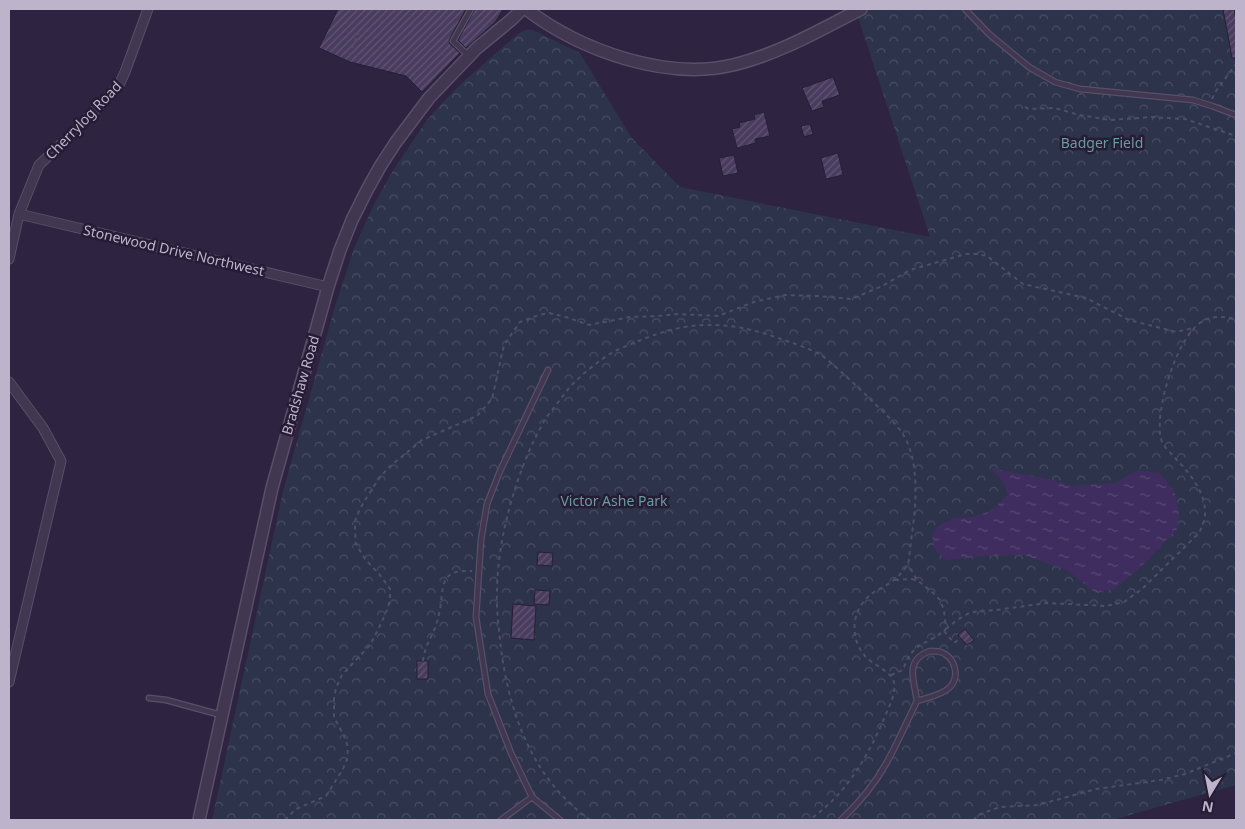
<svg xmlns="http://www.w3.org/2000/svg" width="1245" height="829" font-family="'Noto Sans',sans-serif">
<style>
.park{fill:url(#park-crowns)}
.water{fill:url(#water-ripples)}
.building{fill:url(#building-hatch);stroke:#281e37}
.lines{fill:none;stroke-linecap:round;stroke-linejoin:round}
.service-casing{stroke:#594f68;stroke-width:7}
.minor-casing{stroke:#594f68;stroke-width:11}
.tertiary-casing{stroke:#594f68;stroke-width:14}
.path{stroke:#4d4f68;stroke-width:2;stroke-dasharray:4 4;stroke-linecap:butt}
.service{stroke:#413750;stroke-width:4.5}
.minor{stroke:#413750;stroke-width:9}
.tertiary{stroke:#413750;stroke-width:11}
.labels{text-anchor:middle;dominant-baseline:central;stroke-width:5;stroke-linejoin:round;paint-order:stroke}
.street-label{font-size:14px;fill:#bdb3cb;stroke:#261c35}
.park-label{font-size:14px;fill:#699c9e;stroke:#261c35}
</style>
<defs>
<pattern id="park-crowns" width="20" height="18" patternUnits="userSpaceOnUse" patternTransform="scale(1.25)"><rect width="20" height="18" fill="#2c334b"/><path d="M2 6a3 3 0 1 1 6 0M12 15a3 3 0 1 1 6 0" fill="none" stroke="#494e64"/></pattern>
<pattern id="water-ripples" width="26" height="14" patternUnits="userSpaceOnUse" patternTransform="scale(1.25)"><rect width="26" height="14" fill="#402d5f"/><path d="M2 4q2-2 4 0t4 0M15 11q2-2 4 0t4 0" fill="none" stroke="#5a4975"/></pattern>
<pattern id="building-hatch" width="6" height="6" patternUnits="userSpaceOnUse" patternTransform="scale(1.25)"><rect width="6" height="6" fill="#493c5f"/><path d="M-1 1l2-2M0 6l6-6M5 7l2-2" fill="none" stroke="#615675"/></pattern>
</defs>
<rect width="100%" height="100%" fill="#2e2341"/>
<path class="park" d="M861,9H1236V785L1112,820H212L283,491L333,313L354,248L375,202L394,169L427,120L445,100L464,81L519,33C524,30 527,29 533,30L580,53L631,137L680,187L930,237L856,11Z"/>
<path class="water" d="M990,468L1048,479L1073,486L1116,483L1137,470L1160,473L1175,493L1179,514L1177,529L1145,563L1116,588L1097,593L1093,591L1067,570L1024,555L984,556L946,560L935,550L932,536L938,526L954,518L973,517L992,510L1008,495L1003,481Z"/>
<path class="building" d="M338,9H466L449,40L450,44L460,53L422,92L406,76L350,62L319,48Z
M475,9H503L498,18L494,23L466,48L458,40Z
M1223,9H1234L1236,20V58H1232Z
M833,77L840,95L822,101L824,107L812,111L802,88Z
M764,112L770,136L755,139L756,143L737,148L732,129L740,127L739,123L755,119L754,115Z
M810,124L813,134L804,137L801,126Z
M838,153L843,175L826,179L821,158Z
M734,155L738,173L723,176L719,158Z
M538,552L553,553L552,566L537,565Z
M535,590L550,591L549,605L534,604Z
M513,604L536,606L534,640L511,638Z
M965,629L974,640L967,645L958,635Z
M417,661H428V679H417Z"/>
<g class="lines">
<defs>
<path id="service" d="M965,9L989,34L1029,67L1055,82L1080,89L1193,100L1212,106L1236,115
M469,56L453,41L471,9
M548,370L500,471L487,504L481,540L476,617L488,694L511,753L532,797L560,820
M930,651C936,651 941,651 945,654C957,662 959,679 949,688C942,695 926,698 917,701C914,680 904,660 930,651Z
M149,698L166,700L221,715
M501,820L532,797
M841,820C859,803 875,784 887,762C898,742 907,721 917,701"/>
<path id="minor" d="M19,214L328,287
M9,259L19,214L39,165L72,134L119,85L125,72L148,9
M9,382L43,428L61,461L9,682"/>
<path id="tertiary" d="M526,9C580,50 665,81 733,65C779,54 820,30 861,9
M199,820L272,488L328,287L340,250L352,220L367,190L381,165L396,142L429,98L477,48L511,20L522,9"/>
</defs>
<use href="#service" class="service-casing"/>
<use href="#minor" class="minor-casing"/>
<use href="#tertiary" class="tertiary-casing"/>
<path class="path" d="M350,46L353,47L359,31
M1212,99L1216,91L1236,64
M1025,107L1029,109L1055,108L1079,115L1110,120L1152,117L1185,119L1236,136
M895,580L911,579L917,580
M946,629L957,620L969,613L978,611L996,610L1047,603L1106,606L1124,602L1142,589L1198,534C1216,507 1196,480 1177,460C1172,454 1163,447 1161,439C1154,411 1177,335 1203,321C1213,315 1225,317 1236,319
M944,631L954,643L961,638
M423,661C424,649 430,640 435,628C437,622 439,616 440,609C442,600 441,587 446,579C452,570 463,571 472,571
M891,675L903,670C913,640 927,646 946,629L944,610L940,600L932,592L917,580L908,564
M285,820L296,809L326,796L343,769L347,759L348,747L344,736L334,717V698L336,688L342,675L370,645L378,630L388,608L390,599V589L380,575L365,559L356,544L355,531V521L359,511L365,500L378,480L388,468L422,440L477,416L492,399L504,345L520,322L539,315L549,313L566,317L589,325L630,317L659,316L677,314L718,316L754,302L785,295L818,296L852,299L882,286L910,270L966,254H977L987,256L1023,284L1086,298L1129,320L1145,324L1176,332L1193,328
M590,820C533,779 510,716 501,649C499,629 496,609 497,589C498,535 518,465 546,418C551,411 557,404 562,397C566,392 570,386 575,382C587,370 602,358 617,350C623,347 630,345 636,342C658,333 682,325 706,325C733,324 759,331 784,340C796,344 810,349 821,355C826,358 831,363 836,367C848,378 859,388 870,399C880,409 895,422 902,433C917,454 917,492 914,517C913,528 911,539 910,550C909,554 910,559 908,563C906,568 900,575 896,578C890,584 881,588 874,592C852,607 848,636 865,656C873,665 891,671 894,682C896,693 890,705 886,714C869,755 846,795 809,820
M973,820L981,814L1000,807L1038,805L1096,789L1161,780L1185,774L1236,753"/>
<use href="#service" class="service"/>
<use href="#minor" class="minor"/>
<use href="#tertiary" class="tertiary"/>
</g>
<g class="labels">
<g class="street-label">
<text transform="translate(83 120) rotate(-46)">Cherrylog Road</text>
<text transform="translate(174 250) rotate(13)">Stonewood Drive Northwest</text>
<text transform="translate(300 385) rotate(-74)">Bradshaw Road</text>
</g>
<g class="park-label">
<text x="1102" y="142">Badger Field</text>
<text x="614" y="500">Victor Ashe Park</text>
</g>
</g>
<rect width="1245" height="829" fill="none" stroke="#bdb3cb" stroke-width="20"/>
<g transform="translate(1210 794) rotate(190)" stroke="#261c35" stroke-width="4" paint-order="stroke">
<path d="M0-4L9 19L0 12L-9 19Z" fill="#bdb3cb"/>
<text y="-8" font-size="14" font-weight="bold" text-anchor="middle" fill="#bdb3cb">N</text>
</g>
</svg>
